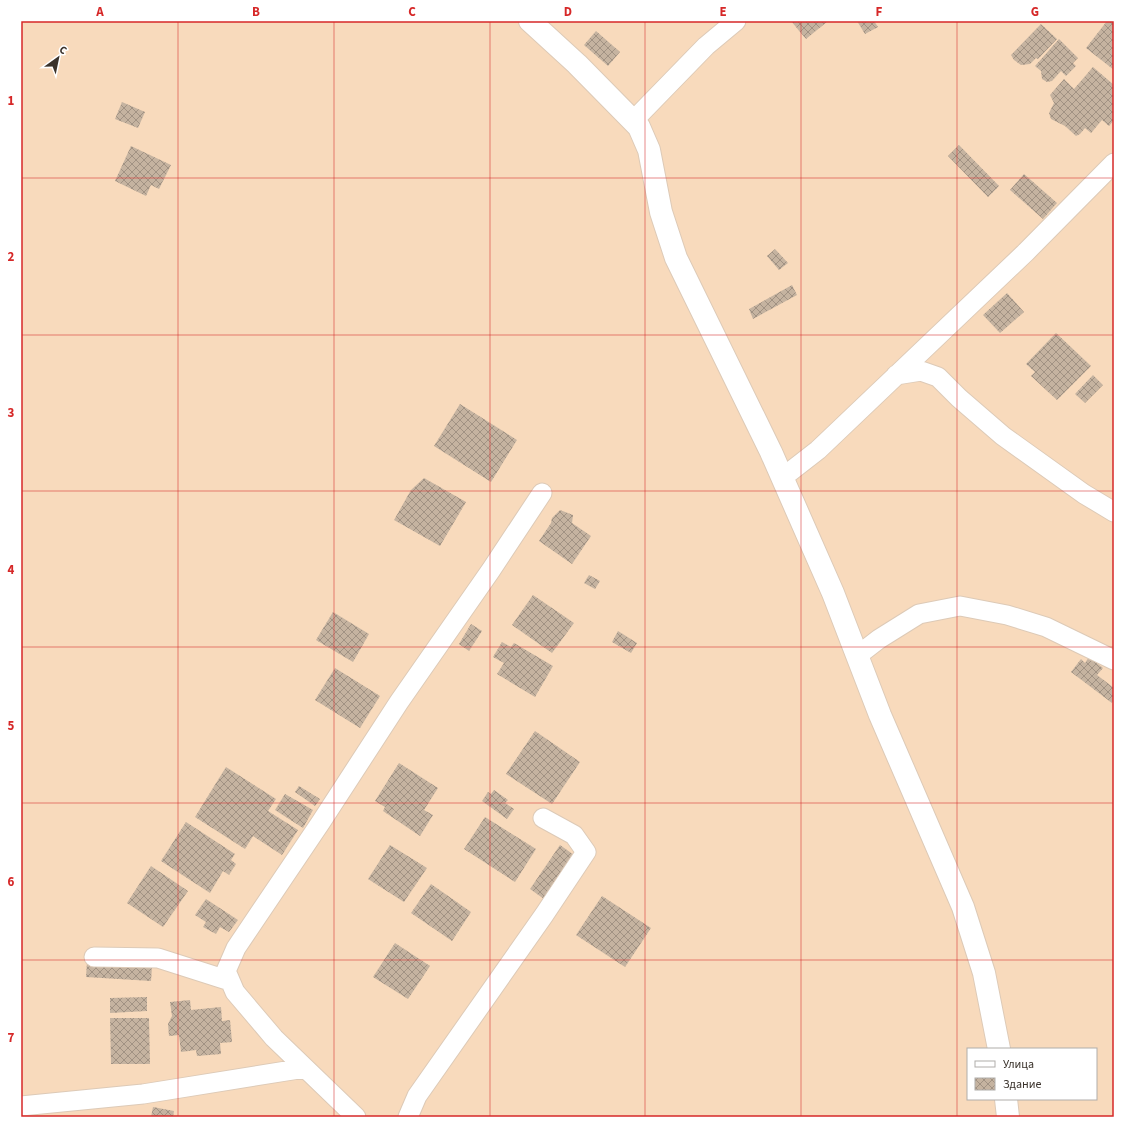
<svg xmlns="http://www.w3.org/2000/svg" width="1135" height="1138" font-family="'Source Sans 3',sans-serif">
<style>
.garden{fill:#f8dabc;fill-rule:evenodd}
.building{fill:url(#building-cross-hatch)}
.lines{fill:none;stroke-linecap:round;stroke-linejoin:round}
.minor-casing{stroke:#ddcab7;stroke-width:21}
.tertiary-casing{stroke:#ddcab7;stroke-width:24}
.minor{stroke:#fff;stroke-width:19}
.tertiary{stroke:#fff;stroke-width:22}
.grid{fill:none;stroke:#d62828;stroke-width:1;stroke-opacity:0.55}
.neatline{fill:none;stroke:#d62828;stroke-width:1.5}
.grid-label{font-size:13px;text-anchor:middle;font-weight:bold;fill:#d62828}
</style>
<defs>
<pattern id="building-cross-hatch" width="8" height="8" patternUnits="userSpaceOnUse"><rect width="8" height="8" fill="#c5b3a0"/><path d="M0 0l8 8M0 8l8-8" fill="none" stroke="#a19283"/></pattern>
</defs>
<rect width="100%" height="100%" fill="#fdf5ed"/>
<path class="garden" d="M21,21H1114V1117H21ZM968,1049H1096V1099H968Z"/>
<path class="building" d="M791,21H828L806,39Z
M857,21H874L878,27L865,34Z
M1107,21H1114V70L1086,48Z
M1041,24L1057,39L1038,59L1036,58L1030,64L1021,65L1014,60L1011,55Z
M596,31L620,52L608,66L584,45Z
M1059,39L1078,58L1073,63L1076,66L1066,76L1061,71L1052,81L1047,82L1042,79L1041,71L1035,66Z
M1093,67L1114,85V120L1109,126L1102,120L1091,133L1085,128L1080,134L1076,136L1065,126L1051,119L1049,113L1054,103L1050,95L1064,79L1074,89Z
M122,102L145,112L138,128L115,119Z
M959,145L999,186L988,197L948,156Z
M131,146L171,165L159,189L151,185L146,196L115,181Z
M1024,174L1057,203L1043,219L1010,190Z
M775,249L788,263L779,270L767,256Z
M792,285L797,295L753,319L749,309Z
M1007,293L1024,312L1000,333L983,315Z
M1056,333L1091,366L1057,400L1031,376L1035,372L1026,364Z
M1093,375L1103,385L1085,403L1075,394Z
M460,404L517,440L491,482L434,446Z
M424,478L466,502L440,546L394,520L411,490Z
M560,510L573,515L572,523L591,536L572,564L539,541L551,523L552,518Z
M589,575L600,581L595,589L584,583Z
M533,595L574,623L552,653L512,625Z
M333,612L369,634L353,662L316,640Z
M471,624L482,631L469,651L459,644Z
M618,631L637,643L631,653L612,642Z
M502,642L511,647L514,643L553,666L535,697L497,674L504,663L493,657Z
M1089,657L1103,668L1097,675L1114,688V700L1112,703L1071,672L1081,659L1085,663Z
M335,668L380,696L360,728L315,700Z
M535,731L580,762L552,804L506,774Z
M399,763L438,788L424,810L433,815L420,836L383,811L385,807L375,801Z
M226,767L276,799L268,811L298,830L282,855L253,836L245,849L195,817Z
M299,786L320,799L315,806L295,792Z
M494,790L508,800L505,803L514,809L507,819L482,801L488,792L491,794Z
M285,794L313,810L303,828L275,810Z
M485,817L536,849L515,882L464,849Z
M186,822L235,854L231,860L236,864L229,875L223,871L210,893L161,861Z
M390,845L427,868L404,902L368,879Z
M560,845L574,855L544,899L530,889Z
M151,866L188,891L163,927L127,903Z
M431,884L471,912L452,941L411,913Z
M602,896L651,928L625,967L576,935Z
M206,899L238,920L229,932L220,927L216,934L203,927L206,922L195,915Z
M395,943L430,966L408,999L373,977Z
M87,962L152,967L151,981L86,977Z
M147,997V1011L110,1013V998Z
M190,1000L191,1010L221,1007L222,1021L230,1020L232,1042L220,1043L221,1054L197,1056L196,1050L181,1052L179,1035L169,1036L168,1024L172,1016L170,1002Z
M110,1018H149L150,1064H111Z
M153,1107L174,1111L173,1117H151Z"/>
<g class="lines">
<defs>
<path id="minor" d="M633,121L706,46L736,21
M896,375L921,371L938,377L959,398L1003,436L1084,494L1114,512
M782,478L818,450L1026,252L1114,163
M857,656L879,639L919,614L960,606L1007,615L1046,627L1114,660
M94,957L158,958L230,981
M21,1106L143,1094L305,1068
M356,1117L274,1038L235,992L226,971L236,948L321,822L399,702L491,570L542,493
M408,1117L417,1096L544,915L586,852L574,835L543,818"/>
<path id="tertiary" d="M530,21L577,64L639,127L649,150L661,212L676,258L771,452L833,593L880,715L963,907L984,973L999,1049
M1006,1099L1008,1117"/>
</defs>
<use href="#minor" class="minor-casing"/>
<use href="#tertiary" class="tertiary-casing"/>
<use href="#minor" class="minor"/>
<use href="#tertiary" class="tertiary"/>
</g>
<path class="grid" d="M178,21V1117M334,21V1117M490,21V1117M645,21V1117M801,21V1117M957,21V1117M21,178H1114M21,335H1114M21,491H1114M21,647H1114M21,803H1114M21,960H1114"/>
<rect width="1135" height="1138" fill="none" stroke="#ffffff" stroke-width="44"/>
<rect x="967" y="1048" width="130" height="52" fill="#ffffff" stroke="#b0adaa"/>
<rect x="975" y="1061" width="20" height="6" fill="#ffffff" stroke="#b0adaa"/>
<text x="1003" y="1068" font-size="12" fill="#3a322b">Улица</text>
<rect x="975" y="1078" width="20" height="12" fill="url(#building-cross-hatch)" stroke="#b0adaa"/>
<text x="1003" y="1088" font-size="12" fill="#3a322b">Здание</text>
<g transform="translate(58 58) rotate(33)" stroke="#ffffff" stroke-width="3" paint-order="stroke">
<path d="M0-3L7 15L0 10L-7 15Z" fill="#3a322b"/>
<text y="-6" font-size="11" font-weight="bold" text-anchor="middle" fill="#3a322b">С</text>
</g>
<rect x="22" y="22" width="1091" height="1094" class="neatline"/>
<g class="grid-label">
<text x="100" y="16">A</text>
<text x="256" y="16">B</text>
<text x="412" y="16">C</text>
<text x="568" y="16">D</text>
<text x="723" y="16">E</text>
<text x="879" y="16">F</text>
<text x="1035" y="16">G</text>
<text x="11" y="105">1</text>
<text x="11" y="261">2</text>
<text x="11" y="417">3</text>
<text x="11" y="574">4</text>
<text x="11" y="730">5</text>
<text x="11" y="886">6</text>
<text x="11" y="1042">7</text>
</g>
</svg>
